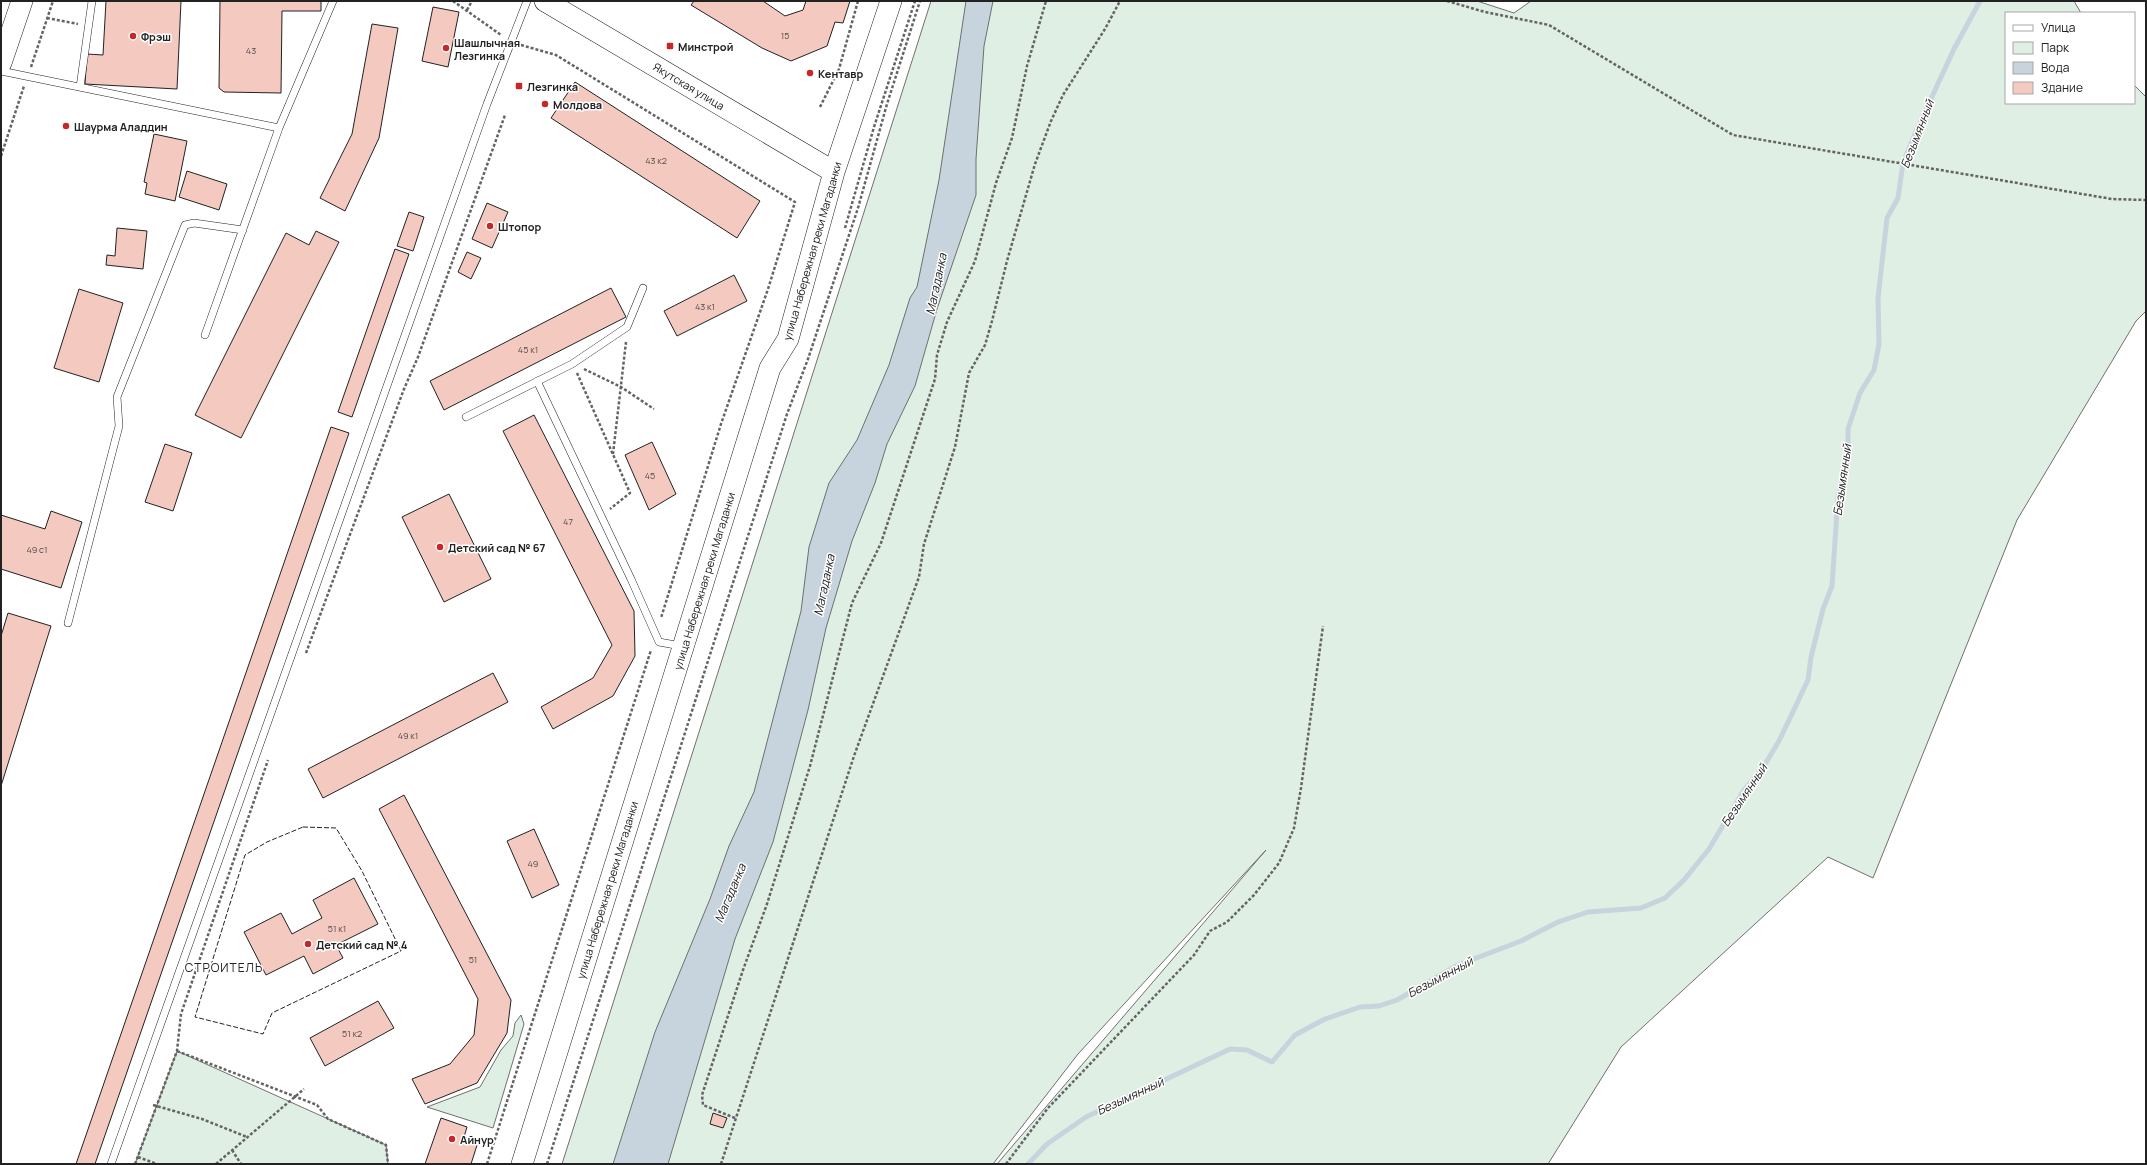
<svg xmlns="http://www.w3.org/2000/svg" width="2147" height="1165" font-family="Manrope,sans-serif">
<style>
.green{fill:#e0efe3;stroke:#6f6f6f}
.water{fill:#c7d3dd;stroke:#6f6f6f}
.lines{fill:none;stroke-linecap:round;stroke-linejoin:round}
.stream{stroke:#c7d3dd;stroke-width:5}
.building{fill:#f3c9c0;stroke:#222}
.lane-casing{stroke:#222;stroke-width:8}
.secondary-casing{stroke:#222;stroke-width:22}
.path{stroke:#646464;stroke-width:2.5;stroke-dasharray:3 2;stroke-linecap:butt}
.lane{stroke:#fff;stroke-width:7}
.secondary{stroke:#fff;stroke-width:21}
.fence{stroke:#222;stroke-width:1;stroke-dasharray:5 2;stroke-linecap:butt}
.poi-dot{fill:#c62828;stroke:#fff;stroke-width:1.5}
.labels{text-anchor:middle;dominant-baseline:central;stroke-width:3;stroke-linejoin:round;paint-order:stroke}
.number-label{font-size:9px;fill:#564c4a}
.poi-label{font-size:11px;font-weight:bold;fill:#222;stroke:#fff;text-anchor:start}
.street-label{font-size:11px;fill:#222;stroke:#fff}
.water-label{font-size:12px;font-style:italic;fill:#222;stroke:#fff}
.neighbourhood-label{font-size:12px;letter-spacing:1px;fill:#222;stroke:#fff}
</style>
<rect width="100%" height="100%" fill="#fff"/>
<path class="green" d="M931,1H1477L1514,13L1531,1H2074L2081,13H2006V103H2134V85L2146,97V311L2136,321L2017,520L1873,878L1828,857L1621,1047L1548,1164H997L1266,850L1078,1054L993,1164H562Z
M521,1015L524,1024L493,1128L427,1107L480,1087L501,1050L513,1036L515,1023Z
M177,1051L386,1145L388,1164H135Z"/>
<path class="water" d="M966,1H993L984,46L976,159V195L937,309L915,386L887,444L875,483L852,541L826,628L808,710L773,842L735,939L668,1164H613L655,1032L710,899L729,846L754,792L801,611L809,547L829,483L857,440L889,365L910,298L917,287L939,180Z"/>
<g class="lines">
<path class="stream" d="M1028,1164L1047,1144L1086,1117L1230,1049L1247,1050L1272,1062L1295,1035L1325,1019L1360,1007L1379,1006L1397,1000L1458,965L1521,941L1558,922L1588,912L1641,908L1665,898L1684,880L1709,849L1744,790L1764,766L1780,739L1808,680L1811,657L1823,609L1832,586L1838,497L1848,459V429L1860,393L1874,370L1879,344L1878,298L1887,218L1898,198L1903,163L1918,127L1954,49L1980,1"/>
</g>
<path class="building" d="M106,1H181L177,89L85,84L87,54L103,55Z
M220,1H321V11H282L281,93L224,92L219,88Z
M694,1H763L785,16L803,10L806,1H850L843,23L835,22L827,46L791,61L762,48L691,5Z
M433,7L459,12L448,67L422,61Z
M372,24L398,28L379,138L345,211L320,198L352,134Z
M575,82L760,201L737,238L551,118Z
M154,134L187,141L175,201L145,194L147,183L144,182Z
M187,171L227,184L219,210L179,197Z
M487,203L508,212L492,248L472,239Z
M409,212L424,217L413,251L397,246Z
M117,228L147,231L143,269L106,265L107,255L115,256Z
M316,231L339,242L241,438L195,415L286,233L309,245Z
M395,249L409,254L352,417L338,412Z
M467,252L481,258L471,279L458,272Z
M734,275L747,301L677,336L664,311Z
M611,288L626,317L444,410L430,381Z
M79,289L123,303L99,382L54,368Z
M534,415L634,611L635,656L613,696L553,729L541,707L593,678L612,645L503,431Z
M331,427L349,433L95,1164H76Z
M652,442L676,494L649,510L625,455Z
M165,444L192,453L173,511L145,502Z
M449,494L491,579L444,602L402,517Z
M51,511L82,522L61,588L1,569V515L45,529Z
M8,613L51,626L1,786V636Z
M493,673L508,702L323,798L308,769Z
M404,795L511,1000L507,1033L477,1083L425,1104L412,1079L450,1064L474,1035L478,999L379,809Z
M534,829L559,885L532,898L507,841Z
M354,878L378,924L336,945L343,958L313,974L304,956L266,975L244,932L281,913L292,934L322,918L313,900Z
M378,1001L394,1028L325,1066L310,1038Z
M713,1113L727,1118L723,1128L710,1124Z
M441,1118L467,1127L464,1137L478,1142L471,1164H425Z"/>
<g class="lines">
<defs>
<path id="lane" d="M1,71L279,128L333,1
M80,87L92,1
M205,335L279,128
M537,381L631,579L659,642L681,646
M466,417L572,364L627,327L643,288
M68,623L119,426L117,397L185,225L194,223L243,230
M111,1164L487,104L527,1"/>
<path id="secondary" d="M545,1L834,172
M1,63L22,1
M522,1164L770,368L788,339L834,172L891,1"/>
</defs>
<use href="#lane" class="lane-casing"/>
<use href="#secondary" class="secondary-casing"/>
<path class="path" d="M453,1L501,35
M1447,1L1485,12L1549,25L1733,135L2112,199L2146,200
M467,10L472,1
M47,18L78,24
M521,45L556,55L795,202L768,289L721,424L661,618
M31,67L53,1
M820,107L839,69L858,1
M1,156L24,86
M845,228L874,127L915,1
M584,369L621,387L654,409
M577,373L630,493L610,509
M613,454L626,342
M306,653L404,389L418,357L505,115
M177,1051L317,1105L328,1119L386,1145L388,1164
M153,1105L202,1119L247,1137
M735,1118L703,1105L702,1095L743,970L767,904L810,766L852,603L881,543L935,379L937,355L947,322L975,261L996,183L1012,138L1027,66L1046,1
M232,1150L241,1164
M138,1157L157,1164
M135,1164L177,1051L181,1014L268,760
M216,1164L304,1089
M487,1164L651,650
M547,1164L787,414L808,359L858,208L887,104L920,1
M721,1164L854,756L919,577L924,544L955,447L969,373L985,345L992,321L1007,261L1035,164L1051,121L1063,95L1105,29L1120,1
M1006,1164L1048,1108L1194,955L1210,931L1227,922L1254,895L1279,863L1294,828L1301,788L1323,626"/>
<use href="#lane" class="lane"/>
<use href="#secondary" class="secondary"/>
<path class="fence" d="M303,827L336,828L362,871L401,951L272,1013L263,1034L195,1017L245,855L267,842Z"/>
</g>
<g class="poi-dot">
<circle cx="133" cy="36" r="4"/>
<rect x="666" y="42" width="8" height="8" rx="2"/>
<circle cx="446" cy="48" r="4"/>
<circle cx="810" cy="73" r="4"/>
<rect x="515" y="82" width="8" height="8" rx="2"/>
<circle cx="545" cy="104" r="4"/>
<circle cx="66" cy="126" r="4"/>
<circle cx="490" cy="226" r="4"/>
<circle cx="440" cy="547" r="4"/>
<circle cx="308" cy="944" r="4"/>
<circle cx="452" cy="1139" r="4"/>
</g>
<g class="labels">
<g class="number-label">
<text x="785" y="35">15</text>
<text x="251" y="50">43</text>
<text x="656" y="160">43 к2</text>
<text x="705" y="306">43 к1</text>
<text x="528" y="349">45 к1</text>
<text x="650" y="475">45</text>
<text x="568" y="521">47</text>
<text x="37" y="549">49 с1</text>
<text x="408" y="735">49 к1</text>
<text x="533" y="863">49</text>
<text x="337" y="928">51 к1</text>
<text x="473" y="959">51</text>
<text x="352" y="1033">51 к2</text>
</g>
<g class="poi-label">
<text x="141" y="36">Фрэш</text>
<text x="454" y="42">Шашлычная<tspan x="454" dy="13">Лезгинка</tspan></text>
<text x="678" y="46">Минстрой</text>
<text x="818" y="73">Кентавр</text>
<text x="527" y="86">Лезгинка</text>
<text x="553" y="104">Молдова</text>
<text x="74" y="126">Шаурма Аладдин</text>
<text x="498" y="226">Штопор</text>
<text x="448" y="547">Детский сад № 67</text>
<text x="316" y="944">Детский сад № 4</text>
<text x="460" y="1139">Айнур</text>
</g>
<g class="street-label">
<text transform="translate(689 86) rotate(31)">Якутская улица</text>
<text transform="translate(812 251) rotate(-74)">улица Набережная реки Магаданки</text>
<text transform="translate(704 581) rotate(-73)">улица Набережная реки Магаданки</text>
<text transform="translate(607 890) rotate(-73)">улица Набережная реки Магаданки</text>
</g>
<g class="water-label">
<text transform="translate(1917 134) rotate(-69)">Безымянный</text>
<text transform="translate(936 284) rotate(-78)">Магаданка</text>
<text transform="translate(1842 480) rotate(-82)">Безымянный</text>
<text transform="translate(824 585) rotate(-78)">Магаданка</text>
<text transform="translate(1744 795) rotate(-56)">Безымянный</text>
<text transform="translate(730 893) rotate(-67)">Магаданка</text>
<text transform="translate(1440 977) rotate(-28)">Безымянный</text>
<text transform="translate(1130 1096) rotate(-25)">Безымянный</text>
</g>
<g class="neighbourhood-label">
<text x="224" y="967">СТРОИТЕЛЬ</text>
</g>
</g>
<rect width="2147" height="1165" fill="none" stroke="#222222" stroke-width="4"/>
<rect x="2005" y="12" width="130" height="92" fill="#ffffff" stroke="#a7a7a7"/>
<rect x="2013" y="25" width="20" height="6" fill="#ffffff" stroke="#a7a7a7"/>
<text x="2041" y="32" font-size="12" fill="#222222">Улица</text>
<rect x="2013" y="42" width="20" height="12" fill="#e0efe3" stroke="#a7a7a7"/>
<text x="2041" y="52" font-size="12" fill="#222222">Парк</text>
<rect x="2013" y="62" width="20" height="12" fill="#c7d3dd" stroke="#a7a7a7"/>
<text x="2041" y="72" font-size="12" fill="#222222">Вода</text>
<rect x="2013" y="82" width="20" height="12" fill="#f3c9c0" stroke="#a7a7a7"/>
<text x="2041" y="92" font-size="12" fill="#222222">Здание</text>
</svg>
